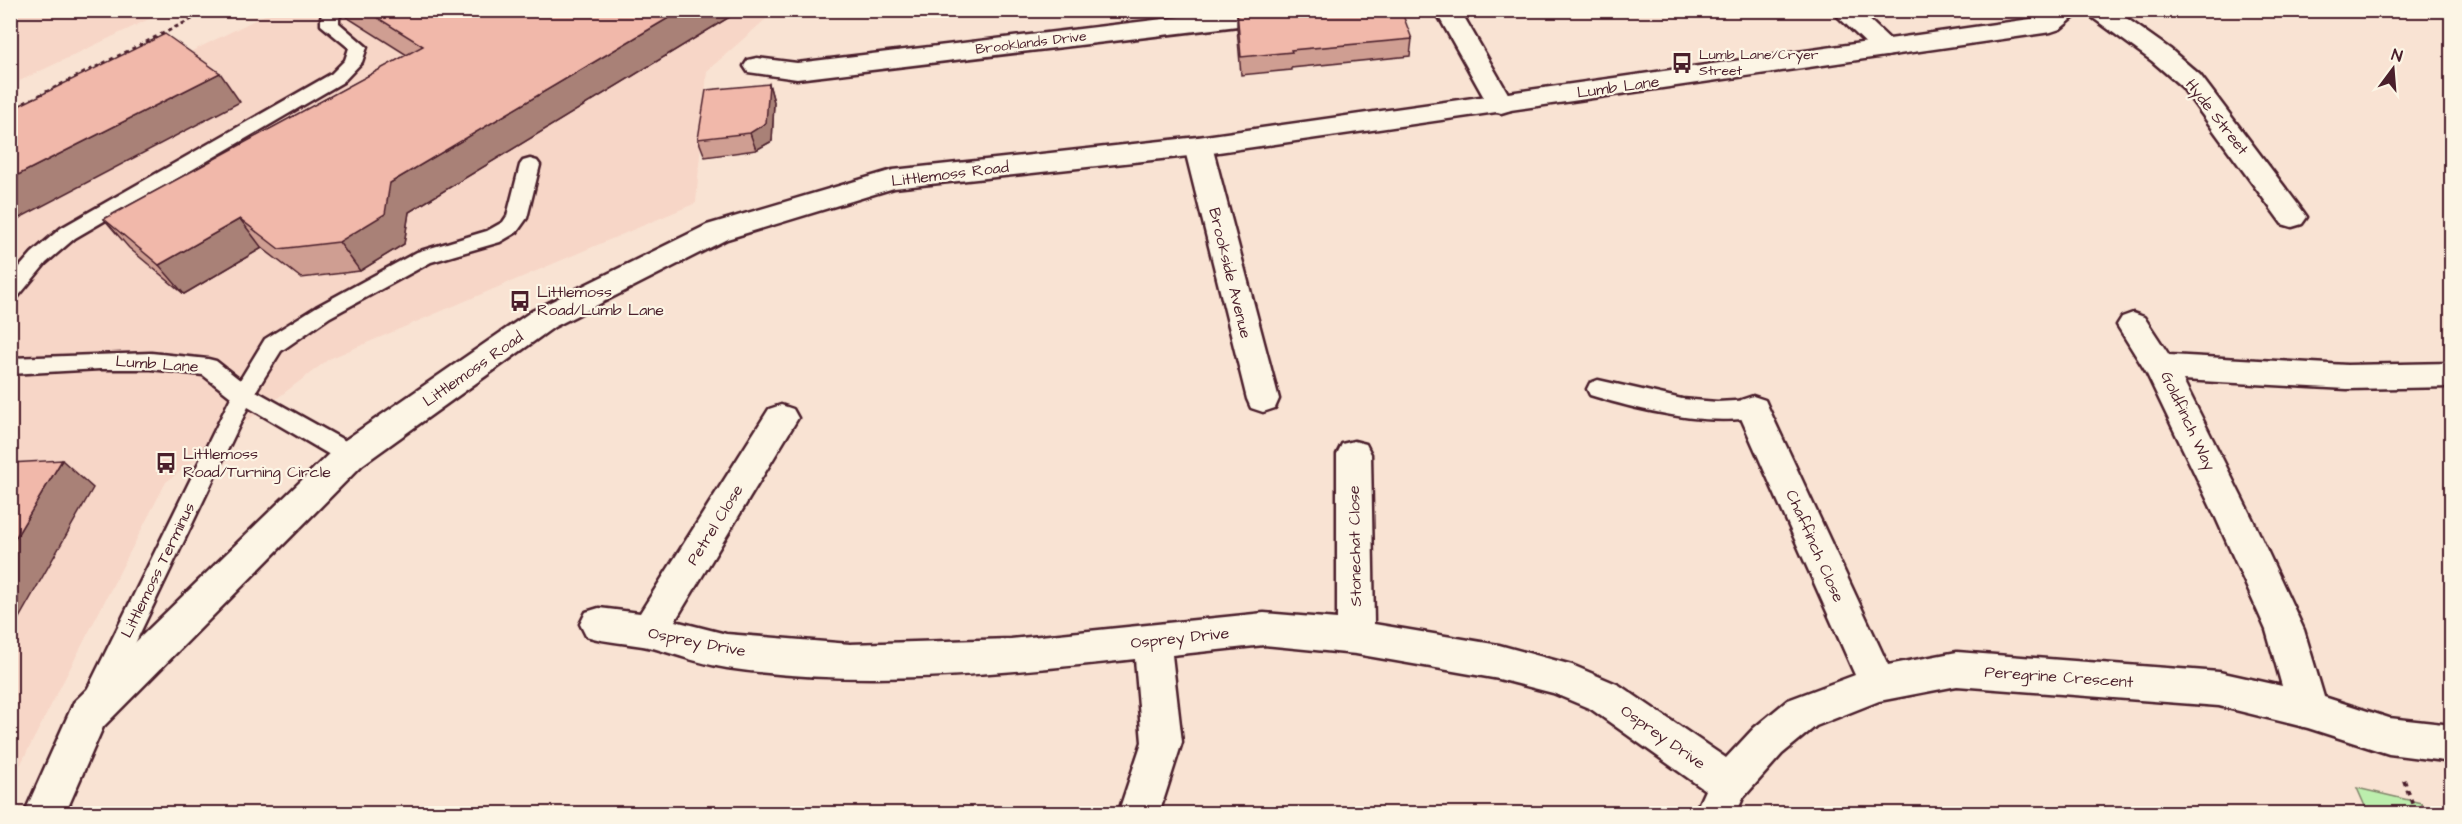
<svg xmlns="http://www.w3.org/2000/svg" width="2462" height="824" font-family="'Architects Daughter',sans-serif">
<style>
.built{fill:#f7d6c7}
.green{fill:#bceead;stroke:#83866c;stroke-width:1.5}
.lines{fill:none;stroke-linecap:round;stroke-linejoin:round}
.lane-casing{stroke:#4a1f2b;stroke-width:5}
.street-casing{stroke:#4a1f2b;stroke-width:5}
.secondary-casing{stroke:#4a1f2b;stroke-width:5}
.path-far1{stroke:#4a1f2b;stroke-width:3;stroke-dasharray:4 4;stroke-linecap:butt}
.path{stroke:#4a1f2b;stroke-width:4;stroke-dasharray:5 5;stroke-linecap:butt}
.lane{fill:#fcf5e5;fill-rule:evenodd}
.street{fill:#fcf5e5;fill-rule:evenodd}
.secondary{fill:#fcf5e5;fill-rule:evenodd}
.wall{fill:#cf9e92;stroke:#4a1f2b;stroke-width:1.5}
.shaded-wall{fill:#a98177;stroke:#4a1f2b;stroke-width:1.5}
.building{fill:#f1b8aa;stroke:#4a1f2b;stroke-width:1.5}
.labels{text-anchor:middle;dominant-baseline:central;stroke-width:4.5;stroke-linejoin:round;paint-order:stroke}
.far-street-label{font-size:14px;fill:#4a1f2b;stroke:#fcf5e5}
.far-poi-label{font-size:14px;fill:#4a1f2b;stroke:#fcf5e5;text-anchor:start}
.street-label{font-size:16px;fill:#4a1f2b;stroke:#fcf5e5}
.poi-label{font-size:16px;fill:#4a1f2b;stroke:#fcf5e5;text-anchor:start}
</style>
<rect width="100%" height="100%" fill="#f9e3d3"/>
<filter id="ink" filterUnits="userSpaceOnUse"><feTurbulence type="fractalNoise" baseFrequency=".0167" numOctaves="2"/><feDisplacementMap in="SourceGraphic" scale="12" xChannelSelector="R" yChannelSelector="G"/><feConvolveMatrix kernelMatrix="1 2 1 2 8 2 1 2 1" color-interpolation-filters="sRGB"/></filter>
<g filter="url(#ink)">
<path class="built" d="M11,10H166V11L11,85Z
M273,11H775L707,71L696,203L329,359L166,482L11,783L10,141Z"/>
<path class="green" d="M2357,788L2421,803L2428,813H2368Z"/>
<g class="lines">
<defs>
<path id="lane" d="M327,10H345L339,18V23L367,47L362,62L343,82L75,238L46,263L17,298L10,300V278L32,253L61,228L331,74L345,60L349,48L321,25V17Z
M530,159L537,161L540,165L527,218L517,232L500,242L431,262L330,317L281,351L256,391L358,448L362,455L358,462L350,464L342,462L248,407L108,700L99,704L90,700L86,692L90,684L231,397L203,375L151,369H100L10,374V358L151,353L208,359L216,361L240,380L265,339L316,307L417,252L487,231L503,222L507,216L520,165L523,161Z
M1598,380L1682,399L1717,402L1753,400L1761,403L1764,409L1761,415C1716,429 1634,409 1590,395L1587,389L1590,383Z"/>
<path id="street" d="M1238,10H1317L1314,15L1305,18L797,79L748,72L744,66L748,60L757,58L797,63Z
M1435,10H1460L1514,104L1511,110L1501,113L1491,110Z
M1831,10H1859L1899,48L1895,54L1886,56L1877,54Z
M2086,10H2115L2170,49L2200,75L2302,210L2307,217L2302,224L2292,227L2282,224L2182,87L2152,61L2089,15Z
M1198,137L1208,140L1212,146L1279,399L1275,408L1263,412L1251,408L1247,399L1184,146L1188,140Z
M2133,313L2144,317L2169,355L2347,365L2452,363V387L2347,389L2183,380L2252,518L2304,630L2324,697L2389,718L2452,725V762L2389,754L2308,728L2219,706L1957,686L1879,701L1816,726L1782,754L1743,798L1736,814H1694L1705,790L1591,709L1553,693L1499,679L1356,654L1264,645L1172,655L1182,742L1159,814H1118L1142,742L1135,659C1000,674 862,688 727,668C702,664 677,655 653,648C630,643 608,643 586,636L580,624L586,612L599,608L640,613L769,409L781,405L793,409L798,418L675,621L726,634L850,644L1011,639L1264,613L1337,619V454L1342,444L1354,441L1366,444L1371,454L1374,624L1499,645L1572,665L1619,685L1726,758L1754,728L1788,700L1855,675L1737,409L1741,400L1753,396L1765,400L1769,409L1888,665L1957,652L2219,672L2282,686L2266,630L2216,518L2146,372L2117,325L2122,317Z"/>
<path id="secondary" d="M2054,10H2083L2060,29L2051,32L1198,155L894,188L727,239L554,327L362,465L103,727L65,814H24L74,702L338,445L532,311L707,225L893,170L1198,137L2044,17Z"/>
</defs>
<use href="#lane" class="lane-casing"/>
<use href="#street" class="street-casing"/>
<use href="#secondary" class="secondary-casing"/>
<path class="path-far1" d="M10,110L210,10"/>
<path class="path" d="M2404,780L2416,814"/>
<use href="#lane" class="lane"/>
<use href="#street" class="street"/>
<use href="#secondary" class="secondary"/>
</g>
<path class="wall" d="M342,10H741L409,212L404,244L360,271L301,278L262,248L184,294L129,248L104,219L407,55L345,16Z
M1237,11L1412,39L1410,56L1291,68V70L1241,75L1237,28Z
M769,84L774,102L772,141L756,150L705,157L698,139Z"/>
<path class="shaded-wall" d="M682,10H741L409,212L404,244L360,271L339,242L390,183Z
M220,73L240,102L10,223V179Z
M769,84L774,102L772,141L756,150L750,133Z
M240,219L262,248L184,294L159,265Z
M62,460L93,488L10,634V547Z"/>
<path class="building" d="M365,10H682L390,183L385,214L339,242L279,249L240,219L159,265L104,219L423,46Z
M1401,10L1412,39L1291,50L1292,52L1241,57L1237,11Z
M165,34L220,73L10,179V110Z
M769,84L766,123L750,133L698,139L706,90Z
M62,460L10,547V463Z"/>
</g>
<defs>
<symbol id="bus-bare" viewBox="-9 -9 18 18"><path d="M-5-6H5V4H4V6H2V4H-2V6H-4V4H-5ZM-3.5-4V0h7V-4ZM-3.5 1.2v1.5H-2V1.2ZM2 1.2v1.5H3.5V1.2Z" fill="#4a1f2b" stroke="#fcf5e5" stroke-width="2.5" paint-order="stroke"/></symbol>
</defs>
<g fill-rule="evenodd">
<use href="#bus-bare" x="1667" y="48" width="30" height="30"/>
<use href="#bus-bare" x="505" y="286" width="30" height="30"/>
<use href="#bus-bare" x="151" y="448" width="30" height="30"/>
</g>
<g class="labels">
<g class="far-street-label">
<text transform="translate(1031 43) rotate(-7)">Brooklands Drive</text>
</g>
<g class="far-poi-label">
<text x="1699" y="55">Lumb Lane/Cryer<tspan x="1699" dy="16">Street</tspan></text>
</g>
<g class="street-label">
<text transform="translate(1618 87) rotate(-8)">Lumb Lane</text>
<text transform="translate(2217 117) rotate(52)">Hyde Street</text>
<text transform="translate(950 174) rotate(-7)">Littlemoss Road</text>
<text transform="translate(1230 273) rotate(76)">Brookside Avenue</text>
<text transform="translate(157 364) rotate(4)">Lumb Lane</text>
<text transform="translate(473 369) rotate(-35)">Littlemoss Road</text>
<text transform="translate(2188 421) rotate(65)">Goldfinch Way</text>
<text transform="translate(715 525) rotate(-58)">Petrel Close</text>
<text transform="translate(1355 546) rotate(-91)">Stonechat Close</text>
<text transform="translate(1815 546) rotate(66)">Chaffinch Close</text>
<text transform="translate(158 570) rotate(-64)">Littlemoss Terminus</text>
<text transform="translate(1180 638) rotate(-6)">Osprey Drive</text>
<text transform="translate(697 642) rotate(11)">Osprey Drive</text>
<text transform="translate(2059 677) rotate(4)">Peregrine Crescent</text>
<text transform="translate(1663 737) rotate(35)">Osprey Drive</text>
</g>
<g class="poi-label">
<text x="537" y="292">Littlemoss<tspan x="537" dy="18">Road/Lumb Lane</tspan></text>
<text x="183" y="454">Littlemoss<tspan x="183" dy="18">Road/Turning Circle</tspan></text>
</g>
</g>
<rect width="2462" height="824" fill="none" stroke="#fcf5e5" stroke-width="36"/>
<rect x="18" y="18" width="2426" height="788" fill="none" stroke="#4a1f2b" stroke-width="2" filter="url(#ink)"/>
<g transform="translate(2393 69) rotate(16)" stroke="#fcf5e5" stroke-width="4.5" paint-order="stroke">
<path d="M0-4.5L10 22L0 15L-10 22Z" fill="#4a1f2b"/>
<text y="-9" font-size="16" font-weight="bold" text-anchor="middle" fill="#4a1f2b">N</text>
</g>
</svg>
